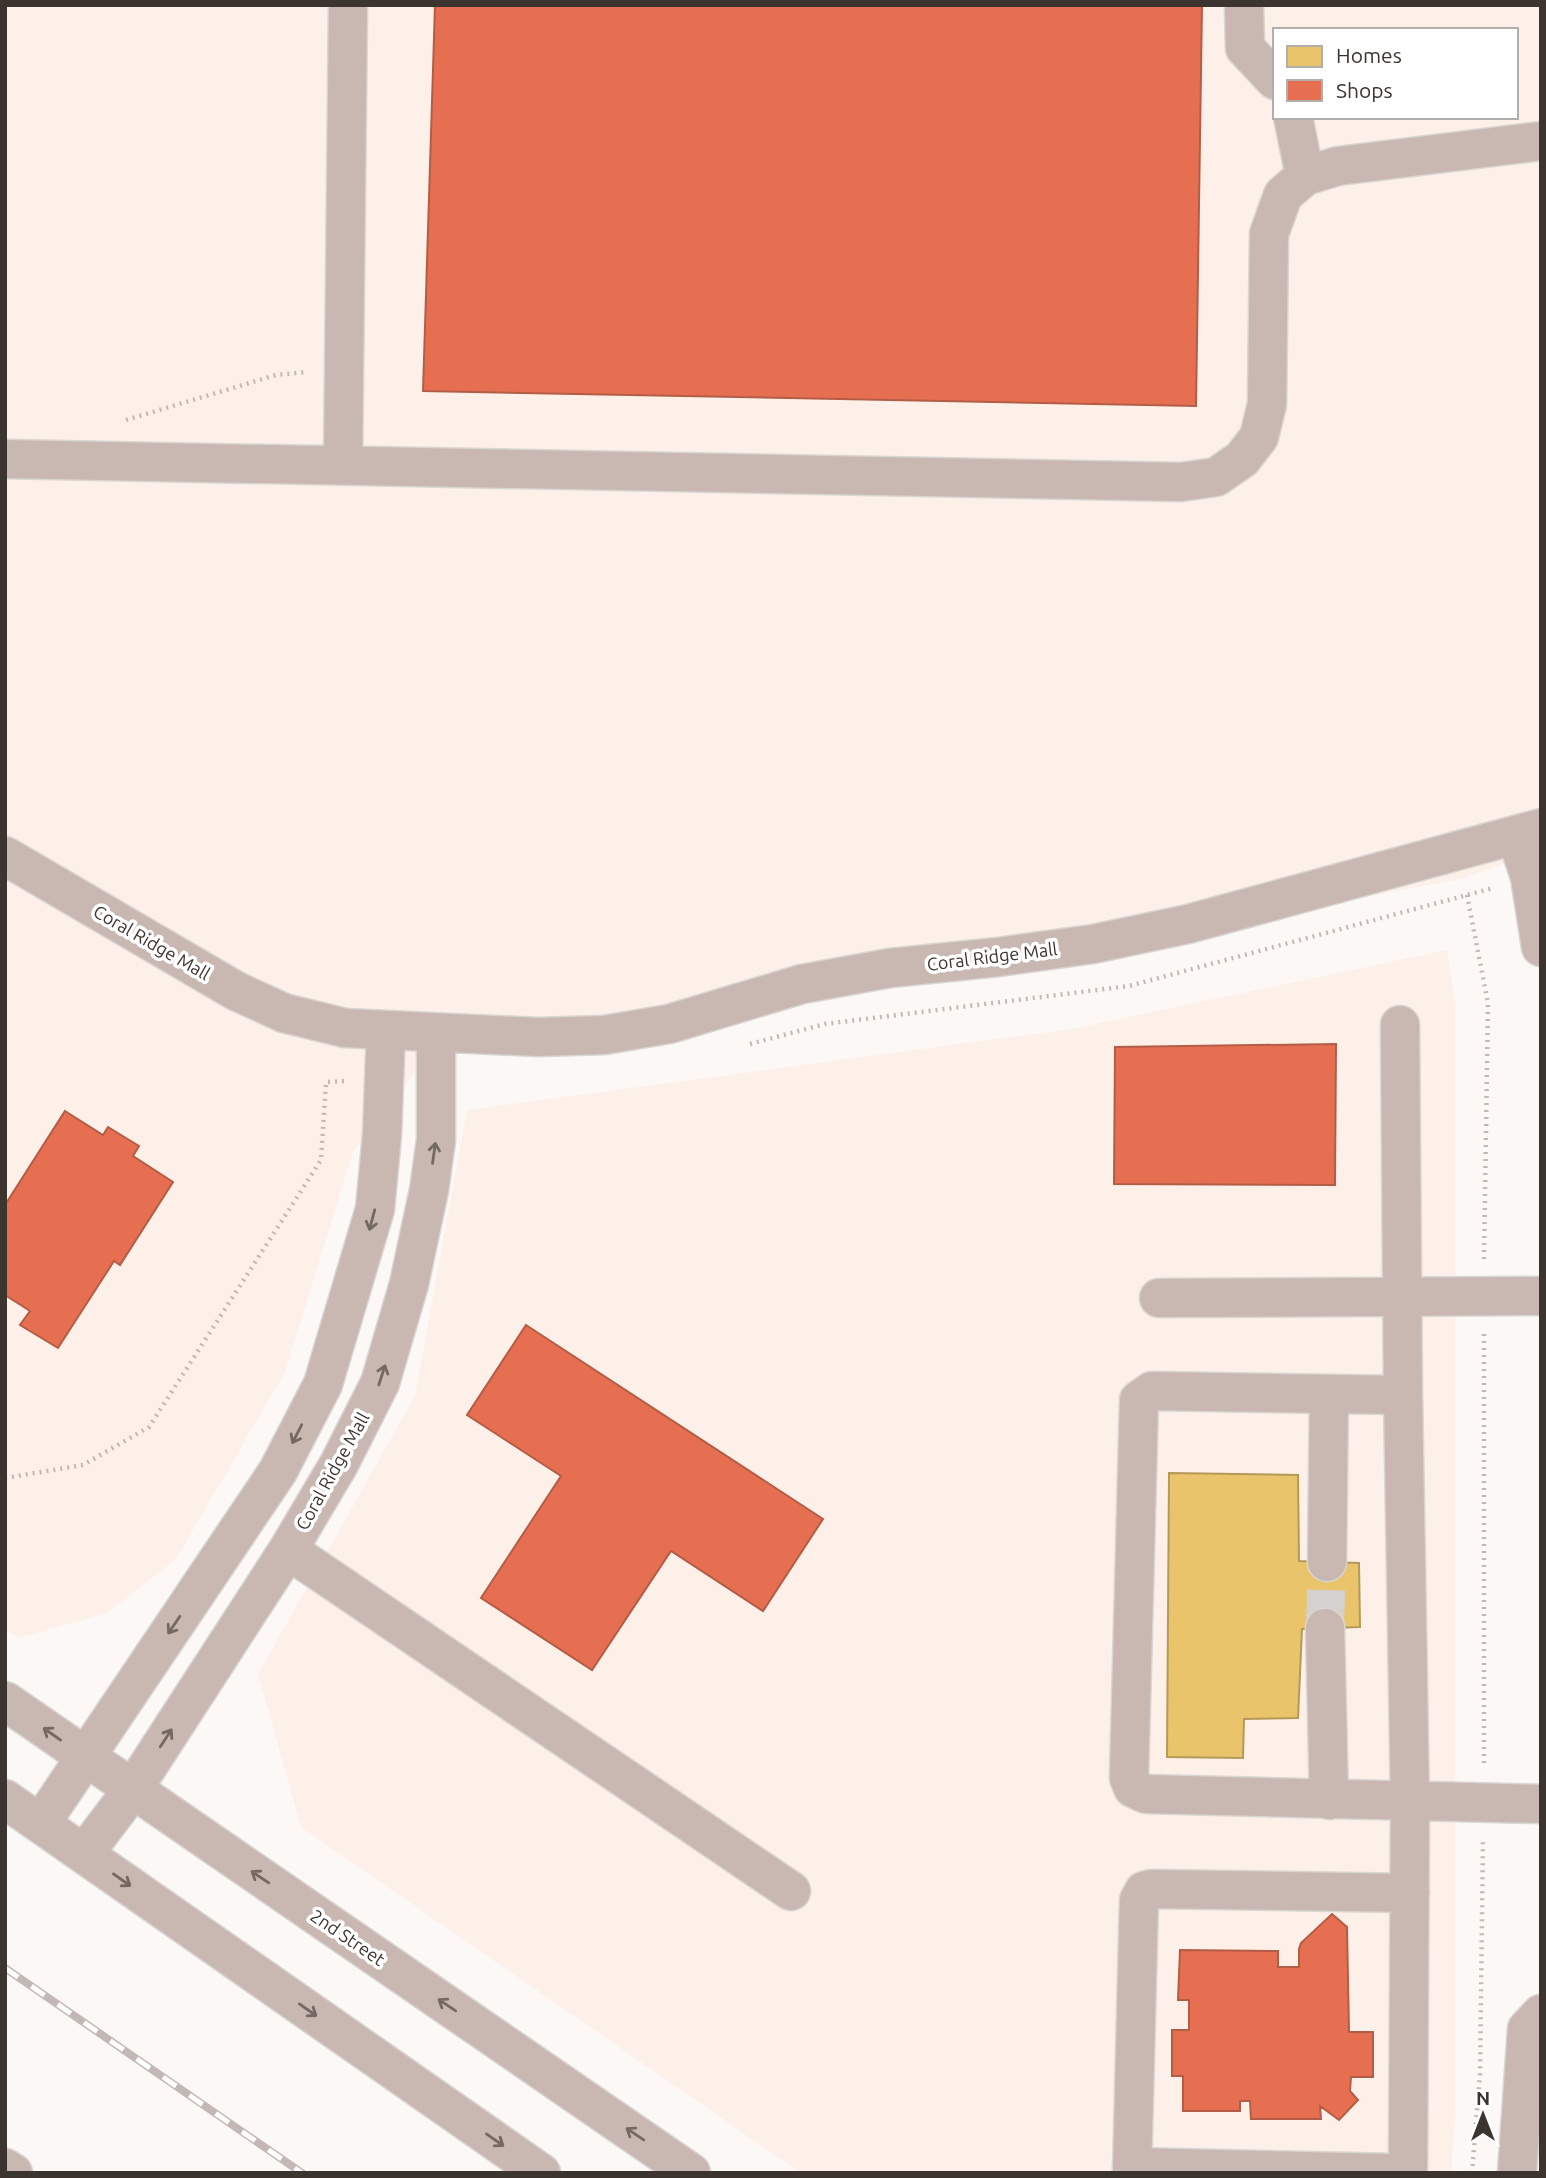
<svg xmlns="http://www.w3.org/2000/svg" width="1546" height="2178" font-family="Ubuntu,sans-serif">
<style>
.built{fill:#fdf0e8;fill-rule:evenodd}
.homes{fill:#e9c46a;stroke:#b59958;stroke-width:2}
.shops{fill:#e76f51;stroke:#b35d47;stroke-width:2}
.lines{fill:none;stroke-linecap:round;stroke-linejoin:round}
.minor-tunnel{stroke:#d5d1ce;stroke-width:38;stroke-dasharray:38 19;stroke-linecap:butt}
.minor-casing{stroke:#d8d5d3;stroke-width:41}
.major-casing{stroke:#d8d5d3;stroke-width:41}
.path{stroke:#c4b8b5;stroke-width:4.5;stroke-dasharray:2 5;stroke-linecap:butt}
.minor{stroke:#c9b7b2;stroke-width:38}
.major{stroke:#c9b7b2;stroke-width:38}
.rail-casing{stroke:#c3b8b5;stroke-width:8}
.rail{stroke:#fff;stroke-width:5;stroke-dasharray:16;stroke-linecap:butt}
.oneway{stroke:#746863}
.labels{text-anchor:middle;dominant-baseline:central;stroke-width:7;stroke-linejoin:round;paint-order:stroke}
.street-label{font-size:18px;fill:#3b342f;stroke:#fff}
</style>
<rect width="100%" height="100%" fill="#fcf8f6"/>
<path class="built" d="M5,5H1541V851L1461,879L1097,947L1035,952L698,1025L444,1035L353,1152L285,1372L176,1559L107,1613L18,1638L5,1629ZM1275,30H1516V117H1275Z
M1447,950L1455,1003V2115L1451,2173H801L301,1827L258,1674L415,1396L467,1110L1071,1029Z"/>
<path class="homes" d="M1169,1473L1298,1475L1299,1561L1359,1563L1360,1627L1302,1629L1298,1718L1244,1719L1243,1758L1167,1757Z"/>
<path class="shops" d="M435,5H1202L1196,406L423,391Z
M1336,1044L1335,1185L1114,1184L1115,1047Z
M65,1111L103,1135L108,1127L139,1146L133,1156L173,1182L120,1265L114,1261L58,1348L20,1325L30,1311L5,1295V1205Z
M526,1325L823,1519L763,1611L671,1551L592,1670L481,1598L561,1476L467,1415Z
M1332,1914L1347,1927L1349,2032H1373V2077H1351L1350,2091L1358,2100L1339,2120L1320,2106L1321,2119H1251L1250,2101H1240V2111H1183V2076H1172V2030H1189V2000H1178L1180,1950L1278,1951V1967H1299V1949L1301,1943Z"/>
<g class="lines">
<path class="minor-tunnel" d="M1325,1628L1327,1562"/>
<defs>
<path id="minor" d="M1244,5L1245,48L1275,80
M1293,117L1305,176
M5,459L1181,482L1216,477L1242,459L1259,437L1267,404L1269,234L1283,195L1305,176L1338,166L1541,141
M343,465L348,5
M1516,835L1530,877L1541,947
M5,856L236,991L284,1013L345,1028L538,1037L604,1035L669,1024L802,984L890,968L998,957L1093,944L1188,924L1541,828
M1400,1025L1403,1395L1410,1802L1408,2173
M1159,1298L1541,1296
M1403,1395L1152,1391L1139,1400L1129,1778L1133,1788L1146,1794L1541,1804
M288,1550L791,1891
M1327,1562L1329,1394
M1325,1628L1329,1800
M41,1823L278,1471L323,1384L375,1209L382,1135L386,1030
M84,1854L133,1789L288,1550L339,1464L380,1383L409,1284L429,1190L436,1140V1033
M1132,2167L1392,2173
M5,2168L13,2173
M1132,2173L1139,1900L1144,1891L1152,1889L1410,1893
M1517,2173L1527,2029L1541,2014"/>
<path id="major" d="M5,1701L691,2173
M5,1799L541,2173"/>
</defs>
<use href="#minor" class="minor-casing"/>
<use href="#major" class="major-casing"/>
<path class="path" d="M126,420L276,375L307,372
M1467,895L1488,1003L1484,1259
M750,1044L825,1024L1129,986L1493,888
M1484,1334V1763
M5,1478L83,1465L149,1427L321,1160L326,1082L346,1081
M1472,2173L1480,2074L1483,1841"/>
<use href="#minor" class="minor"/>
<use href="#major" class="major"/>
<defs>
<path id="rail" d="M5,1968L302,2173"/>
</defs>
<use href="#rail" class="rail-casing"/>
<use href="#rail" class="rail"/>
</g>
<defs><path id="oneway-shaft" d="M-6 0H5M1.5-3L5.5 0L1.5 3" fill="none" stroke-width="1.6" stroke-linecap="round" stroke-linejoin="round" transform="scale(1.75)"/></defs>
<g class="oneway">
<use href="#oneway-shaft" transform="translate(434 1153) rotate(-82)"/>
<use href="#oneway-shaft" transform="translate(372 1220) rotate(105)"/>
<use href="#oneway-shaft" transform="translate(382 1375) rotate(-72)"/>
<use href="#oneway-shaft" transform="translate(297 1434) rotate(117)"/>
<use href="#oneway-shaft" transform="translate(174 1625) rotate(124)"/>
<use href="#oneway-shaft" transform="translate(52 1734) rotate(-145)"/>
<use href="#oneway-shaft" transform="translate(166 1738) rotate(-57)"/>
<use href="#oneway-shaft" transform="translate(260 1877) rotate(-146)"/>
<use href="#oneway-shaft" transform="translate(122 1880) rotate(35)"/>
<use href="#oneway-shaft" transform="translate(447 2005) rotate(-146)"/>
<use href="#oneway-shaft" transform="translate(308 2010) rotate(35)"/>
<use href="#oneway-shaft" transform="translate(635 2134) rotate(-146)"/>
<use href="#oneway-shaft" transform="translate(495 2140) rotate(35)"/>
</g>
<g class="labels">
<g class="street-label">
<text transform="translate(152 942) rotate(30)">Coral Ridge Mall</text>
<text transform="translate(992 956) rotate(-7)">Coral Ridge Mall</text>
<text transform="translate(332 1471) rotate(-61)">Coral Ridge Mall</text>
<text transform="translate(348 1937) rotate(34)">2nd Street</text>
</g>
</g>
<rect width="1546" height="2178" fill="none" stroke="#3b342f" stroke-width="14"/>
<rect x="1273" y="28" width="245" height="91" fill="#ffffff" stroke="#b1aeac" stroke-width="2"/>
<rect x="1287" y="46" width="35" height="21" fill="#e9c46a" stroke="#b1aeac" stroke-width="2"/>
<text x="1336" y="63" font-size="21" fill="#3b342f">Homes</text>
<rect x="1287" y="80" width="35" height="21" fill="#e76f51" stroke="#b1aeac" stroke-width="2"/>
<text x="1336" y="98" font-size="21" fill="#3b342f">Shops</text>
<g transform="translate(1483 2115)" stroke="#ffffff" stroke-width="5" paint-order="stroke">
<path d="M0-5L12 26L0 18L-12 26Z" fill="#3b342f"/>
<text y="-10" font-size="19" font-weight="bold" text-anchor="middle" fill="#3b342f">N</text>
</g>
</svg>
